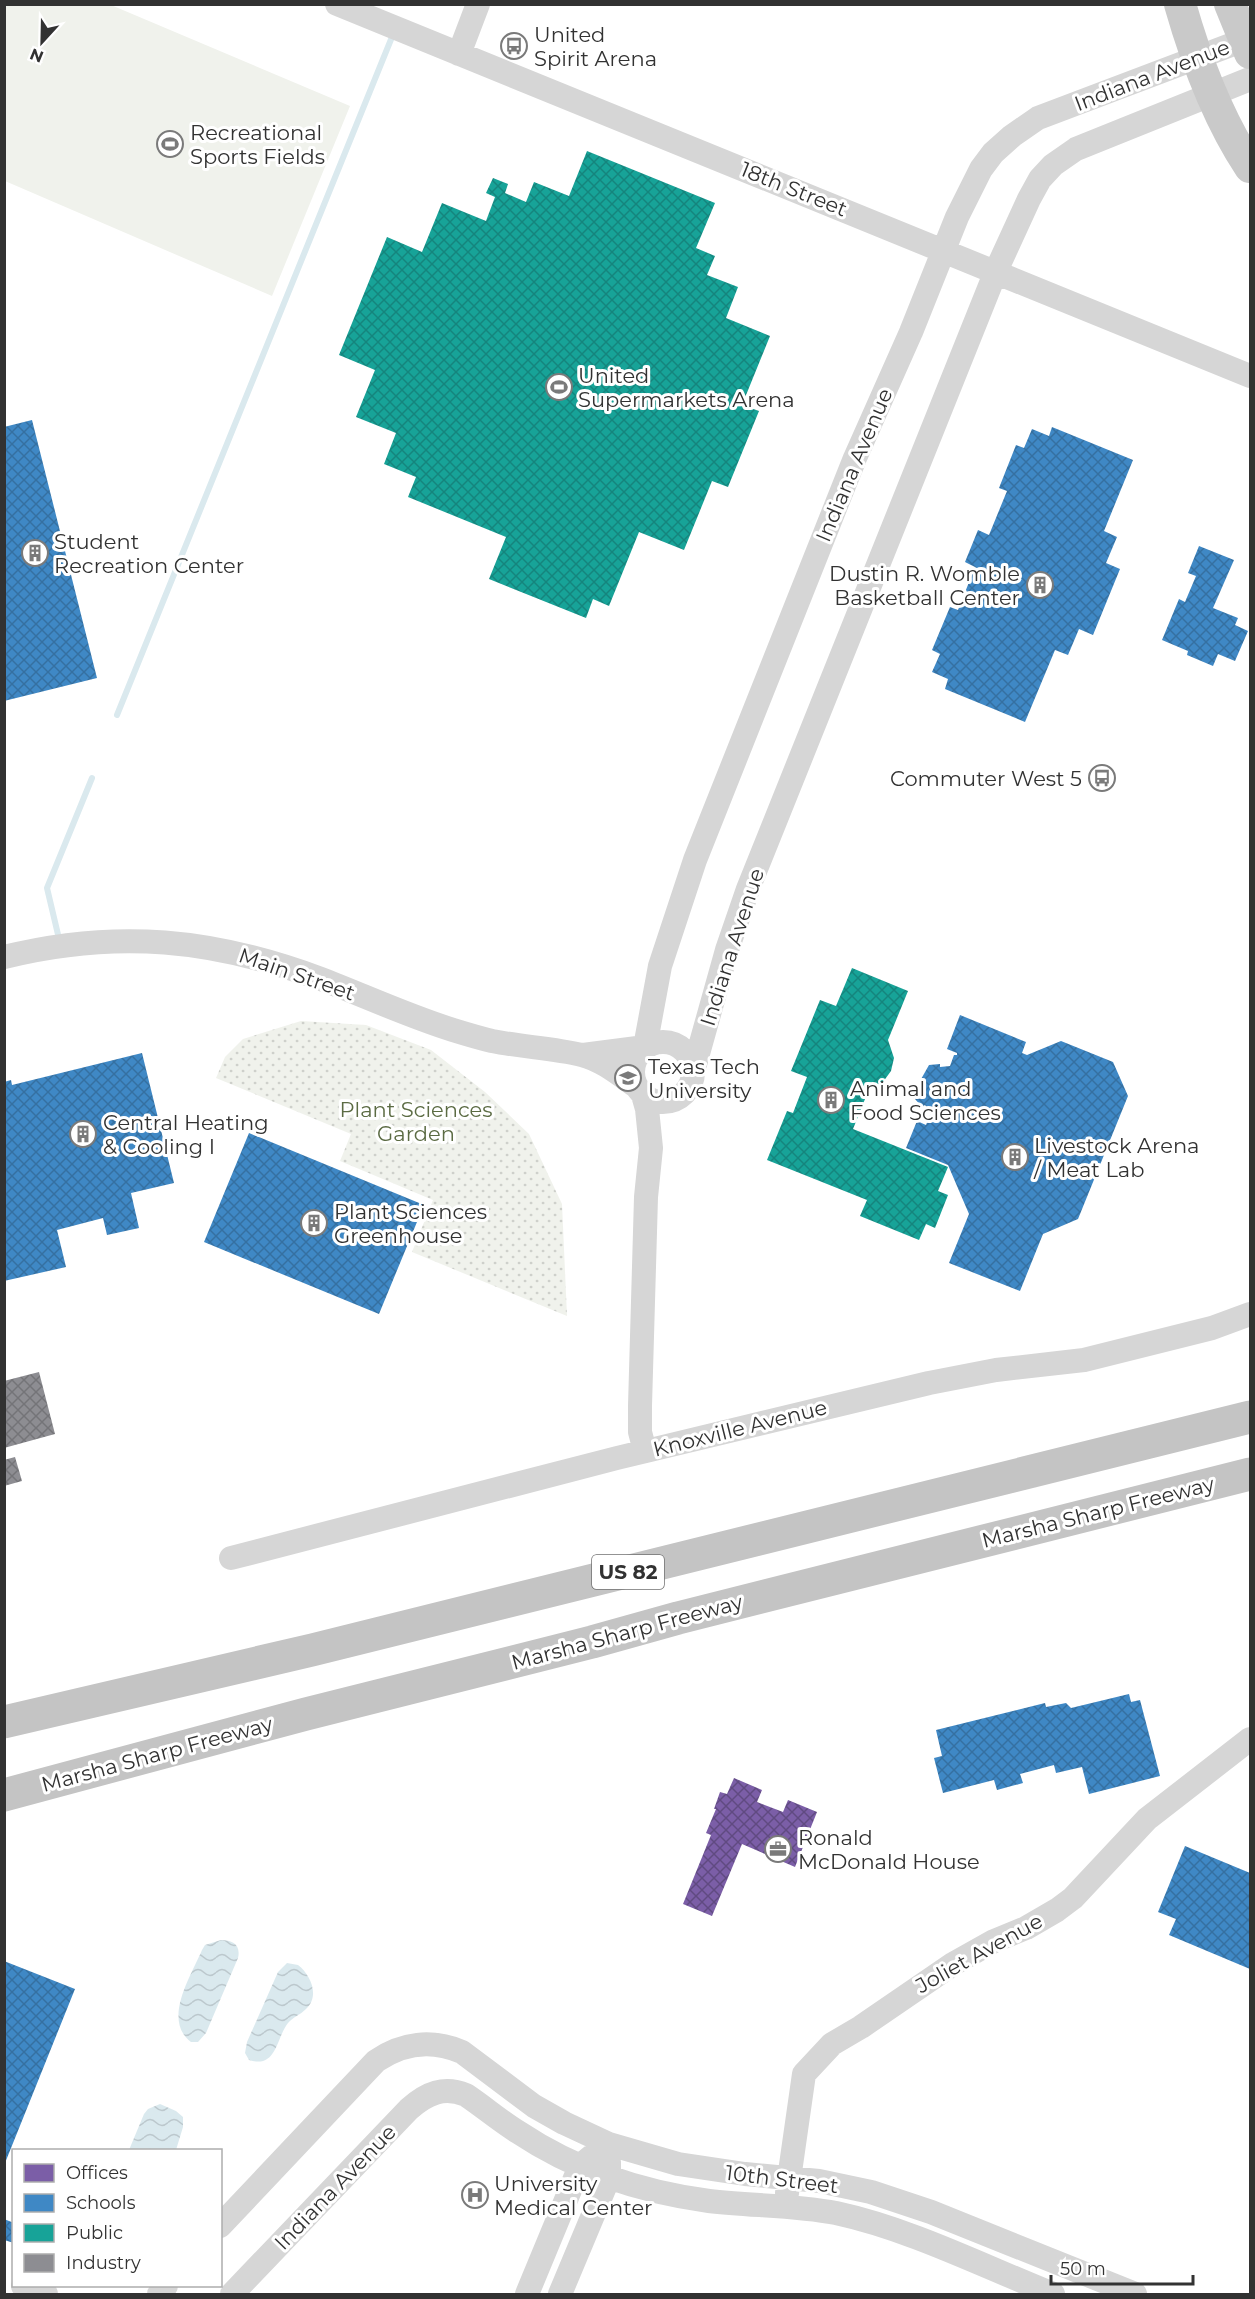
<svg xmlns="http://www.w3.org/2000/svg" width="1255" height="2299" font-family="Montserrat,sans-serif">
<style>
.green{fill:url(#green-dots)}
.pitch{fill:#f0f2ec}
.water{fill:url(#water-waves)}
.offices{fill:url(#offices-cross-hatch)}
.schools{fill:url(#schools-cross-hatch)}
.public{fill:url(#public-cross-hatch)}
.industry{fill:url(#industry-cross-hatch)}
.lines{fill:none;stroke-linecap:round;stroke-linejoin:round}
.stream{stroke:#dae9ee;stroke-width:6}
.minor{stroke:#d6d6d6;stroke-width:24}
.major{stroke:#c9c9c9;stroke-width:32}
.highway{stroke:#c4c4c4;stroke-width:33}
.labels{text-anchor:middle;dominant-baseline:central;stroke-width:6;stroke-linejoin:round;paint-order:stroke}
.shield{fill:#fff;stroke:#707070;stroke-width:1.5}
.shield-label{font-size:20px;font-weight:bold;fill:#323232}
.poi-label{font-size:21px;fill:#323232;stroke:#fff;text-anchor:start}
.street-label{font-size:21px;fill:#323232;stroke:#fff}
.park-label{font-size:21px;fill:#5b6b43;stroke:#fff}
</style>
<defs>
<pattern id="green-dots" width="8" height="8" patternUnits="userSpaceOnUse" patternTransform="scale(1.5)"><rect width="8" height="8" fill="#f0f2ec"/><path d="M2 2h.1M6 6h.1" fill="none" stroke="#ced0cb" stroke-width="1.8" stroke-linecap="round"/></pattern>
<pattern id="water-waves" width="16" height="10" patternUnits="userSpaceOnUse" patternTransform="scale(1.5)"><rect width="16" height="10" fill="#dae9ee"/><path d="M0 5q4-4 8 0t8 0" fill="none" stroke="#bcc8cd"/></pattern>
<pattern id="offices-cross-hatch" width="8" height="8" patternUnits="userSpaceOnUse" patternTransform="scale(1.5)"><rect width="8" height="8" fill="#7b5ea7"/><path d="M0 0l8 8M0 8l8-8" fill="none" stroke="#604a81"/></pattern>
<pattern id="schools-cross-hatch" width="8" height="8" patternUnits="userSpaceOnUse" patternTransform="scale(1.5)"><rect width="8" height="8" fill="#3f88c5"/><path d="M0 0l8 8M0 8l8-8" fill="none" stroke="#3570a1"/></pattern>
<pattern id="public-cross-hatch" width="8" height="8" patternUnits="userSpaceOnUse" patternTransform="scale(1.5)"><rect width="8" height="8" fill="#17a398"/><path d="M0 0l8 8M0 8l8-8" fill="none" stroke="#15857d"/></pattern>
<pattern id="industry-cross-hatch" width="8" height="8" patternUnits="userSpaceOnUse" patternTransform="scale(1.5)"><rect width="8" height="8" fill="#8d8d92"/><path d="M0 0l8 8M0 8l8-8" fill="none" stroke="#747478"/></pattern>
</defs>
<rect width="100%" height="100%" fill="#fff"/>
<path class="green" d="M301,1021L366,1025L431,1050L485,1092L529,1134L562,1204L567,1316L412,1252L433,1200L340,1161L351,1134L216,1078L225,1057L243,1039Z"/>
<path class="pitch" d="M5,4L111,5L350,106L272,296L5,181Z"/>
<path class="water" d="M221,1940C233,1940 241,1945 238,1958L206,2033L198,2042H191C162,2020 191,1976 202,1950L205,1945Z
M287,1963L298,1965C311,1975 320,1996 306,2009C300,2015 293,2017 288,2023C276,2038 277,2069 249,2060L245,2053L247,2042L278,1972Z
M160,2104L176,2111L183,2117V2127L176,2150H129L144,2114L148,2109Z"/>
<path class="offices" d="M734,1778L762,1790L757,1802L783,1812L788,1800L817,1812L795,1867L742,1844L712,1916L683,1904L711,1835L706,1833L716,1809H714L720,1792L727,1794Z"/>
<path class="schools" d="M32,420L97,678L4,701V427Z
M1052,427L1133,460L1104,531L1117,537L1106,563L1120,569L1093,635L1079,629L1068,655L1055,650L1025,722L945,689L948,679L932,672L940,654L932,650L950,607L958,610L975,567L965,562L978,530L989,535L1007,491L999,488L1016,445L1024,448L1032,429L1049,436Z
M1199,546L1234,560L1213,608L1238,618L1235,625L1248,631L1235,661L1218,654L1213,666L1187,655L1188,651L1162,640L1179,599L1185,602L1196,576L1188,573Z
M960,1015L1026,1042L1022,1053L1027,1055L1061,1041L1113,1062L1128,1096L1078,1219L1043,1234L1020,1291L949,1263L969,1214L948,1165L906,1148L917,1121L926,1125L930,1115L932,1114L925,1105L922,1107L915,1099L920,1081L929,1065L940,1064V1067L950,1066L954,1055H957V1053L947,1049Z
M142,1053L174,1183L131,1193L139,1228L107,1235L103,1218L57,1230L66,1267L4,1281V1082L11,1080L12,1085Z
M249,1133L424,1205L379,1314L204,1242Z
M1129,1694L1131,1702L1140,1700L1160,1776L1089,1794L1082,1767L1056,1773L1054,1765L1020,1774L1023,1783L997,1790L994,1780L943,1793L934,1758L942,1756L936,1730L1045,1703L1046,1707L1066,1703L1071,1708Z
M1185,1846L1250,1873V1969L1169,1935L1176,1919L1158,1912Z
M4,1961L75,1989L5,2163H4Z
M4,2219L14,2223V2243L4,2240Z"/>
<path class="public" d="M587,151L715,203L696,248L715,256L707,275L738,287L726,318L770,336L742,405L759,411L728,487L712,481L684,550L639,532L609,606L593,599L586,618L489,579L506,537L408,497L416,477L384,464L396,433L356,417L375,370L339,355L387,237L422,252L442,203L486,221L495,197L486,193L493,178L508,184L505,193L526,202L534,182L569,196Z
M852,968L908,991L888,1040L894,1058L891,1071L883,1082L869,1089L853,1129L948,1167L938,1191L948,1195L935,1228L926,1224L919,1240L860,1216L867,1200L767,1160L787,1111L793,1113L807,1077L791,1071L820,1000L836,1006Z"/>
<path class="industry" d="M39,1372L55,1434L4,1448V1381Z
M15,1457L22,1481L4,1486V1460Z"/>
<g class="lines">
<path class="stream" d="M117,715L394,32
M60,943L47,888L92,778"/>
<path class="minor" d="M337,4L1250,376
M459,54L478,4
M4,957C117,929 214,939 321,979C365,996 408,1016 453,1030C466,1034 479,1038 492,1041C522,1047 553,1048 582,1055C602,1060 620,1075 637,1087
M633 1072a30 30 0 1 1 60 0a30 30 0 1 1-60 0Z
M583,1055L645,1047L660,966L695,860L855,458L911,332L957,217L981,169L993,153L1012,136L1038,118L1244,40
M694,1068L727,950L748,889L996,271L1029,199L1040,179L1053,165L1076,149L1250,79
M643,1095L647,1109L651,1148L646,1197L640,1406V1432L645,1451
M231,1558L617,1458L929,1383L996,1370L1084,1360L1212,1328L1250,1314
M787,2193L804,2074L832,2044L861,2027L953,1964L994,1941L1026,1928L1057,1910L1073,1898L1147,1819L1250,1739
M220,2226L376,2061C402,2043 432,2039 462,2052L534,2106L564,2123L609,2144L678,2164L745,2174L819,2181L871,2192L931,2212L1135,2294
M23,2286L46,2294
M159,2294L166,2286
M232,2294L409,2109C427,2093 444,2086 466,2095C484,2107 500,2121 518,2132C575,2170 642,2192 709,2201C751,2206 794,2205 836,2213C910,2229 983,2266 1053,2294
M527,2294L580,2166L592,2156
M560,2294L609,2177V2163"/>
<path class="major" d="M1180,4C1196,60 1218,119 1250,167
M1230,4L1250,53"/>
<path class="highway" d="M4,1722L312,1650L1250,1417
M4,1795L306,1714L592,1642L678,1618L1250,1474"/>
</g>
<defs>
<symbol id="bus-ring" viewBox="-11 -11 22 22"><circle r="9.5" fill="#fff" stroke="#7a7a7a" stroke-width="1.5"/><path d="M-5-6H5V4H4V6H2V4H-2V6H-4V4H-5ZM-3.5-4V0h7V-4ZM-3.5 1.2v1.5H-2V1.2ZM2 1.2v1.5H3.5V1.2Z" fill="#7a7a7a"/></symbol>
<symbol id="stadium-ring" viewBox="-11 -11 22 22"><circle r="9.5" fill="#fff" stroke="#7a7a7a" stroke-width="1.5"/><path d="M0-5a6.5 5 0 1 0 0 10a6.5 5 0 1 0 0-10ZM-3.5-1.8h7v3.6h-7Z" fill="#7a7a7a"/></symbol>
<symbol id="building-ring" viewBox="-11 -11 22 22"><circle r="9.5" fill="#fff" stroke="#7a7a7a" stroke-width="1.5"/><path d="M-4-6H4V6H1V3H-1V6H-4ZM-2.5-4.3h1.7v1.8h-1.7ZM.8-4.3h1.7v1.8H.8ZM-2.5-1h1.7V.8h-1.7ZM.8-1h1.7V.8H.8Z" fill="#7a7a7a"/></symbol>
<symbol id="university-ring" viewBox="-11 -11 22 22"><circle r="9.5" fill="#fff" stroke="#7a7a7a" stroke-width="1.5"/><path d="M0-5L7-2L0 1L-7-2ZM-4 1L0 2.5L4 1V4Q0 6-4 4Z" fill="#7a7a7a"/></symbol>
<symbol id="office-ring" viewBox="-11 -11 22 22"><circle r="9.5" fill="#fff" stroke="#7a7a7a" stroke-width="1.5"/><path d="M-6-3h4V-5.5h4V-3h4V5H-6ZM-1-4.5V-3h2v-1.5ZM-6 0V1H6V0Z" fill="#7a7a7a"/></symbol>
<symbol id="hospital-ring" viewBox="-11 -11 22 22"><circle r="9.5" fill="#fff" stroke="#7a7a7a" stroke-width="1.5"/><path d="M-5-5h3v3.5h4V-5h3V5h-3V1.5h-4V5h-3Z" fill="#7a7a7a"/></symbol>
</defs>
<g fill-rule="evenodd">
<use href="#bus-ring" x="499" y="31" width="30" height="30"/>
<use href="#stadium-ring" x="155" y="129" width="30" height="30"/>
<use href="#stadium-ring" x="544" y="372" width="30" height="30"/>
<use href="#building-ring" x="20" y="538" width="30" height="30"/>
<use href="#building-ring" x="1025" y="570" width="30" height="30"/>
<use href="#bus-ring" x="1087" y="763" width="30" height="30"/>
<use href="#university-ring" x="613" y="1063" width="30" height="30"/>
<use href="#building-ring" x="816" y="1085" width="30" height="30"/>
<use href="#building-ring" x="68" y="1119" width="30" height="30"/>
<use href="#building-ring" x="1000" y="1142" width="30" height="30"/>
<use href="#building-ring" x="299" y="1208" width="30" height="30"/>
<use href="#office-ring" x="763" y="1834" width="30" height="30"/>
<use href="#hospital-ring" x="460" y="2180" width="30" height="30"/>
</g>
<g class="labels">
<rect class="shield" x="592" y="1555" width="72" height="34" rx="4.5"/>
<g class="shield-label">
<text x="628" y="1572">US 82</text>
</g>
<g class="poi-label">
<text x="534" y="34">United<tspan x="534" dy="24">Spirit Arena</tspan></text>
<text x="190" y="132">Recreational<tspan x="190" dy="24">Sports Fields</tspan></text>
<text x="578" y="375">United<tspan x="578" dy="24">Supermarkets Arena</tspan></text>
<text x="54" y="541">Student<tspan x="54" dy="24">Recreation Center</tspan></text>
<text x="1020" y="573" text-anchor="end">Dustin R. Womble<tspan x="1020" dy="24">Basketball Center</tspan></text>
<text x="1082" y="778" text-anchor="end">Commuter West 5</text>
<text x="648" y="1066">Texas Tech<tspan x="648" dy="24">University</tspan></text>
<text x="850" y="1088">Animal and<tspan x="850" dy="24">Food Sciences</tspan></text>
<text x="103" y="1122">Central Heating<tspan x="103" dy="24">&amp; Cooling I</tspan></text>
<text x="1034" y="1145">Livestock Arena<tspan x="1034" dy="24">/ Meat Lab</tspan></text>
<text x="334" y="1211">Plant Sciences<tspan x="334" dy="24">Greenhouse</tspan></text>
<text x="798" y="1837">Ronald<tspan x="798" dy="24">McDonald House</tspan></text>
<text x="494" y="2183">University<tspan x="494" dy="24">Medical Center</tspan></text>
</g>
<g class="street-label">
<text transform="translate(1152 75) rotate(-21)">Indiana Avenue</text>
<text transform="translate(794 189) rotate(22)">18th Street</text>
<text transform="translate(854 465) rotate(-67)">Indiana Avenue</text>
<text transform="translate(732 947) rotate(-72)">Indiana Avenue</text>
<text transform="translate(297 974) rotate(19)">Main Street</text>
<text transform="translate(740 1428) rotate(-14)">Knoxville Avenue</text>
<text transform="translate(1098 1512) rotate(-14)">Marsha Sharp Freeway</text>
<text transform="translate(627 1632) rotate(-15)">Marsha Sharp Freeway</text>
<text transform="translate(157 1754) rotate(-15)">Marsha Sharp Freeway</text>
<text transform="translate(979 1953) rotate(-29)">Joliet Avenue</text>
<text transform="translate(782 2179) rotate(7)">10th Street</text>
<text transform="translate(335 2187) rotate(-46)">Indiana Avenue</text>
</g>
<g class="park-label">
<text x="416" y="1109">Plant Sciences<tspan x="416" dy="24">Garden</tspan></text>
</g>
</g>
<rect width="1255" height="2299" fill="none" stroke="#323232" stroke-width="12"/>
<rect x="12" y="2149" width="210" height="138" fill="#ffffff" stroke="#adadad" stroke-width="1.5"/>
<rect x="24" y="2164" width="30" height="18" fill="#7b5ea7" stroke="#adadad" stroke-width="1.5"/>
<text x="66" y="2179" font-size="18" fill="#323232">Offices</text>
<rect x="24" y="2194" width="30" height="18" fill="#3f88c5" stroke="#adadad" stroke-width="1.5"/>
<text x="66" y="2209" font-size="18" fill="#323232">Schools</text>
<rect x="24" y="2224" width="30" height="18" fill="#17a398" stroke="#adadad" stroke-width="1.5"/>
<text x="66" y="2239" font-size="18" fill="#323232">Public</text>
<rect x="24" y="2254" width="30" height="18" fill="#8d8d92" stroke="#adadad" stroke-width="1.5"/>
<text x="66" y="2269" font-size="18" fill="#323232">Industry</text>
<g transform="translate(42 42) rotate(202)" stroke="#ffffff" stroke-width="4.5" paint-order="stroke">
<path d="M0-4.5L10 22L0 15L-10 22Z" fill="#323232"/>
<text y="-9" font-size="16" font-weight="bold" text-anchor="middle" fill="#323232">N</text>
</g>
<path d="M1051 2275v9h142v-9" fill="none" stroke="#323232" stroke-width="3"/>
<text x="1060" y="2275" font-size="18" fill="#323232" stroke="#ffffff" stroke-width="4.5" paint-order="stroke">50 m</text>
</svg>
